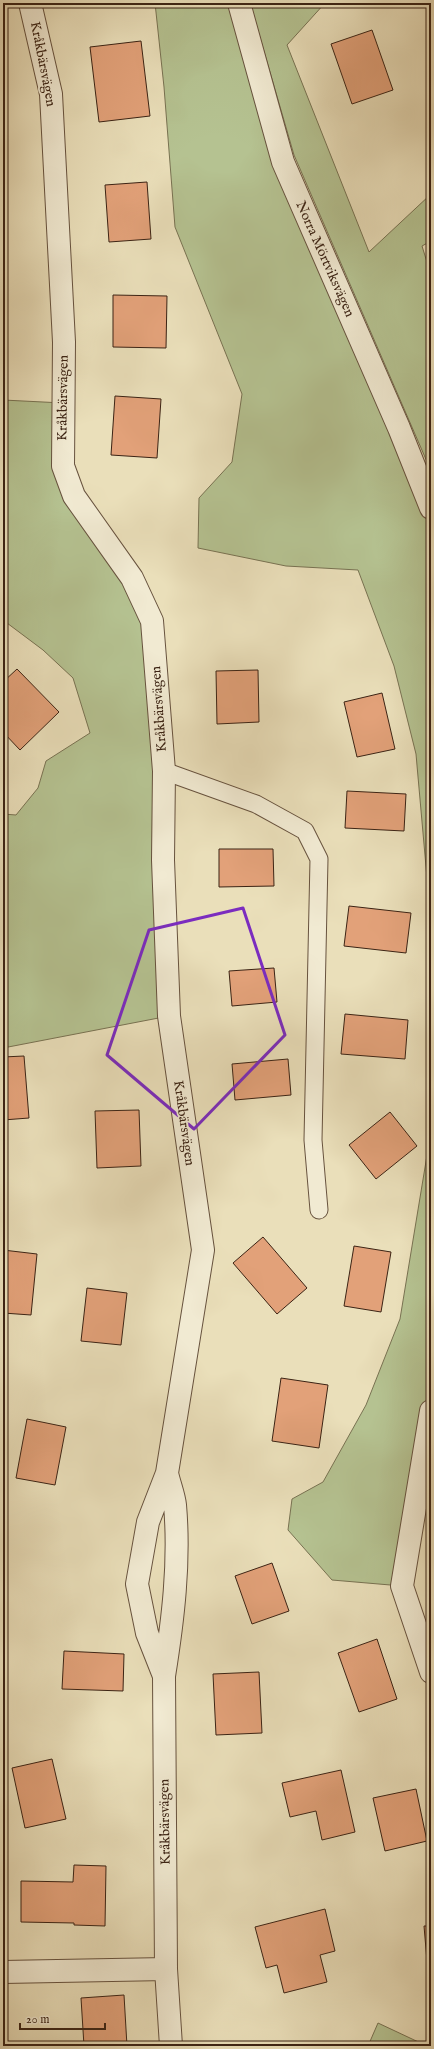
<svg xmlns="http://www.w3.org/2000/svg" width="434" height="2049" font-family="'IM FELL English',serif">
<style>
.green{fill:#b5c291;stroke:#787252}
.building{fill:#e2a179;stroke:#3b2314}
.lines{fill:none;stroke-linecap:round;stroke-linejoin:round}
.lane-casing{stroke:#67523e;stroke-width:19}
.street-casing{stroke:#67523e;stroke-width:24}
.lane{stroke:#f1ead2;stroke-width:17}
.street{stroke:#f1ead2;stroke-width:22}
.marked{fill:none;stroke:#7b2cbf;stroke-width:3;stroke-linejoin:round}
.labels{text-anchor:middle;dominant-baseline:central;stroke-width:3.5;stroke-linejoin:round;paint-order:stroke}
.street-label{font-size:14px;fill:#3b2314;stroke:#f1ead2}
</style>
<rect width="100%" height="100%" fill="#eadfba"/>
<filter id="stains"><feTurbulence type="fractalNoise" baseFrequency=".005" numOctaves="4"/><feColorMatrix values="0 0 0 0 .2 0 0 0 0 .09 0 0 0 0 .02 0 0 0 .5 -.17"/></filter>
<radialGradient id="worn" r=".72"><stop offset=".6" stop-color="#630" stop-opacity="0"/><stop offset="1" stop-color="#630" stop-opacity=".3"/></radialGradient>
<path class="green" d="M155,3H239L283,162L431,508V923L416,754L394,666L358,570L286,566L198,548L199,498L232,462L242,394L175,227L164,87Z
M250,3H325L287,45L369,252L431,194V241L422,246L431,275V471L294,155Z
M3,400L63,403V466L152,621L169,1016L3,1048V814L16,815L38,788L46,761L90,733L73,678L43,650L3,620Z
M431,1131V1411L402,1586L332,1580L288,1530L292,1499L323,1482L366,1405L400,1319Z
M378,2023L427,2046H368Z"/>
<path class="building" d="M372,30L393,90L352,104L331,44Z
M141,41L150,116L99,122L90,47Z
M147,182L151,239L109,242L105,185Z
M113,295L167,296L166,348L113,347Z
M115,396L161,399L157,458L111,455Z
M17,669L59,712L20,750L3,732V682Z
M258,670L259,722L217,724L216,671Z
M382,693L395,749L357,757L344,702Z
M347,791L406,794L404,831L345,828Z
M219,849H273L274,886L219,887Z
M349,906L411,913L406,953L344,946Z
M274,968L277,1002L232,1006L229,971Z
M345,1014L408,1020L405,1059L341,1054Z
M24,1056L29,1118L3,1120V1057Z
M288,1059L291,1095L235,1100L232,1064Z
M139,1110L141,1166L97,1168L95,1111Z
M390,1112L417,1146L376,1179L349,1145Z
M263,1237L307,1288L277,1314L233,1263Z
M354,1246L391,1252L381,1312L344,1306Z
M3,1250L37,1254L31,1315L3,1313Z
M87,1288L127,1293L121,1345L81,1341Z
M281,1378L328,1385L319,1448L272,1441Z
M27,1419L66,1427L55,1485L16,1478Z
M272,1563L289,1611L252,1624L235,1576Z
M377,1639L397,1699L359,1712L338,1653Z
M64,1651L124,1654L123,1691L62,1689Z
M259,1672L262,1733L216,1735L213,1674Z
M52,1759L66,1819L25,1828L12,1768Z
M341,1770L355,1832L322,1840L316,1811L290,1817L282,1783Z
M416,1789L427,1841L385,1851L373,1798Z
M74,1865L106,1866L105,1926L74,1925V1923L21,1922V1881L73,1882Z
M325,1909L335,1951L320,1955L327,1982L284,1993L277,1965L266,1968L255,1927Z
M424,1926H431V1961H427Z
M124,1995L127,2046H84L81,1998Z"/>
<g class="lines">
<defs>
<path id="lane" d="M164,771L256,804L305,831L319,859L313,1140L319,1210"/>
<path id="street" d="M30,3L51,94L64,342L63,466L74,496L132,578L152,621L164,771L163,860L169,1016L203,1250L167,1473L148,1522L137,1584L147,1633L164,1676
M239,3L283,162L399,428L431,508
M431,1411L402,1586L431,1672
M166,1969L171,2046
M3,1972L166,1969L164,1676C173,1620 180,1562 175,1505C174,1495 169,1483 167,1473"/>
</defs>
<use href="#lane" class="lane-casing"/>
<use href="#street" class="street-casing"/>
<use href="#lane" class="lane"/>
<use href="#street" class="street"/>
</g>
<path class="marked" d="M243,908L285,1035L194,1129L107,1055L149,930Z"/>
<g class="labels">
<g class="street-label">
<text transform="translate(43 64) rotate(79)">Kråkbärsvägen</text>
<text transform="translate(325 259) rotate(66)">Norra Mörtviksvägen</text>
<text transform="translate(63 398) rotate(-89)">Kråkbärsvägen</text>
<text transform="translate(159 709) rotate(-94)">Kråkbärsvägen</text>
<text transform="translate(184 1123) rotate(82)">Kråkbärsvägen</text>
<text transform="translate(165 1822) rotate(-91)">Kråkbärsvägen</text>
</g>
</g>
<rect width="434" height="2049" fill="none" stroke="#eadfba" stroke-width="16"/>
<rect x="4" y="4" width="426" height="2041" fill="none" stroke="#3b2314" stroke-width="2"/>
<rect x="8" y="8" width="418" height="2033" fill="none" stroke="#3b2314"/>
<path d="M20 2023v6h85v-6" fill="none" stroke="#3b2314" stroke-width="2"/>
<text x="26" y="2023" font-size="12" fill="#3b2314" stroke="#f1ead2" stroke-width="3" paint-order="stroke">20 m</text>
<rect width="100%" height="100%" filter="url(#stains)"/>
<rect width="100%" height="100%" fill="url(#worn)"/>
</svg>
